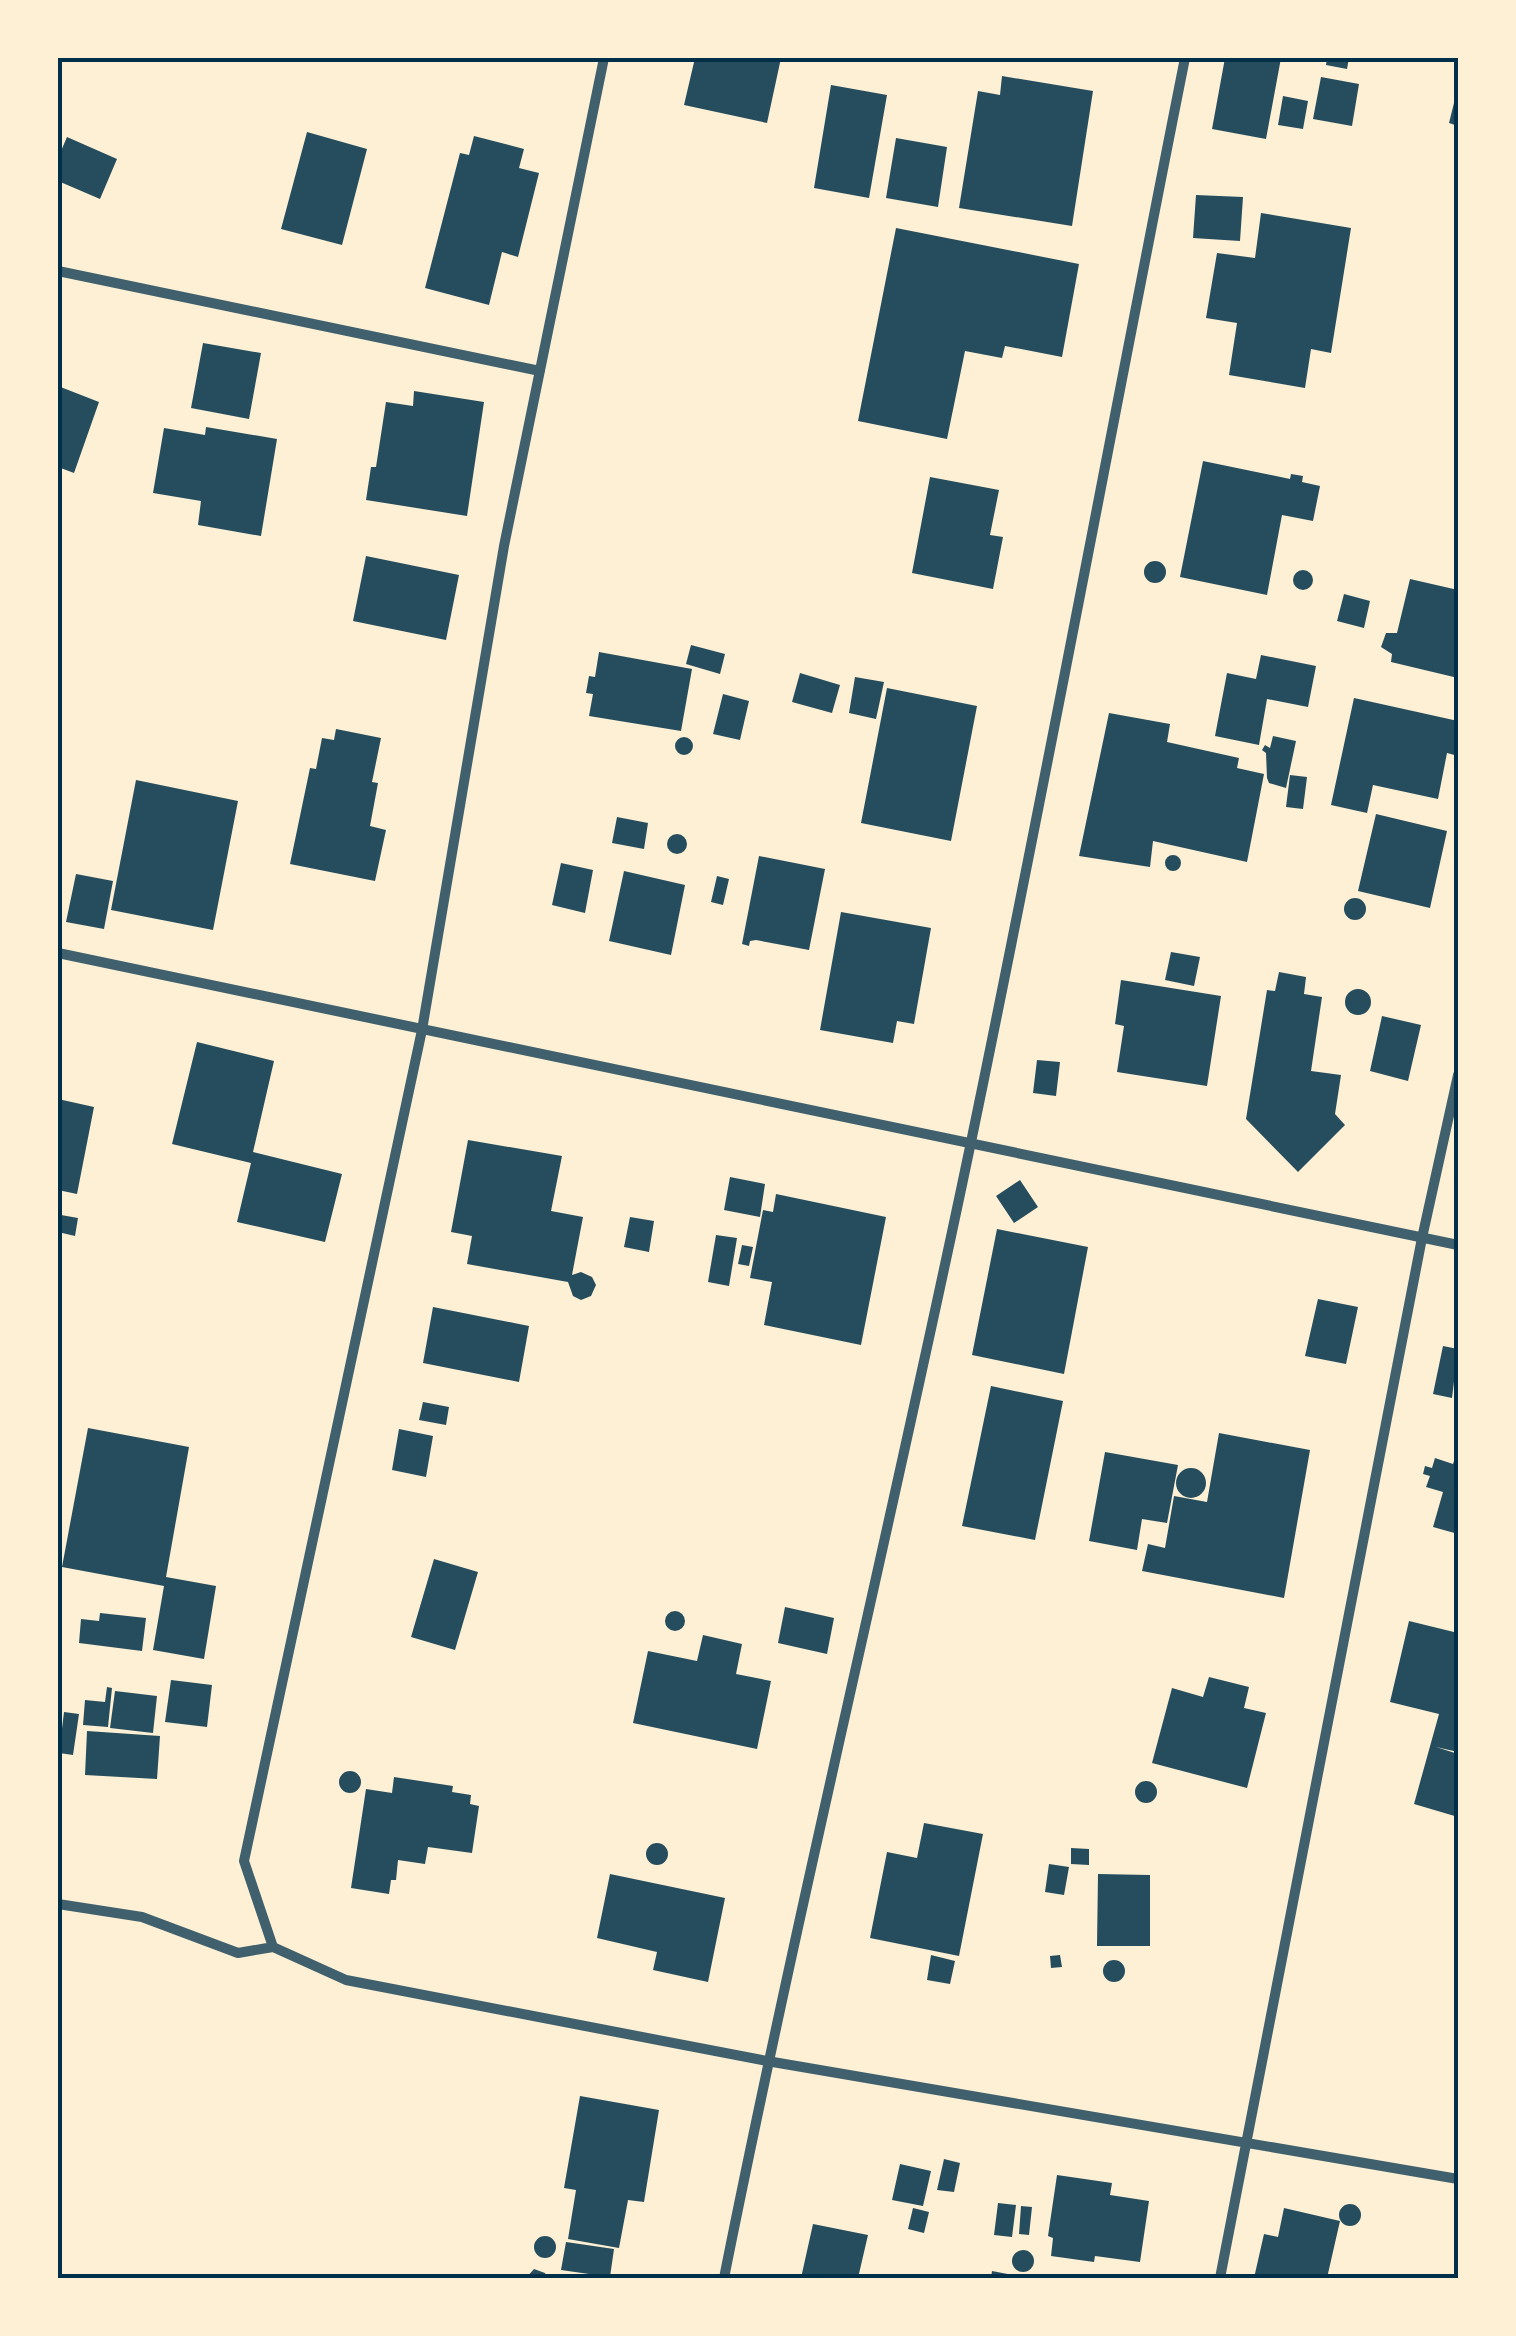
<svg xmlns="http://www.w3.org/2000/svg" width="1516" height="2336" font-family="'Sofia Sans Condensed',sans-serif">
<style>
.building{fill:#264d5e}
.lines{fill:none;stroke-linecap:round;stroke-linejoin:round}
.minor{stroke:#3f606c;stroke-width:10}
.neatline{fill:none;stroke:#003049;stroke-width:4}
</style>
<rect width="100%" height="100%" fill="#fdf0d5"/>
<path class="building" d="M695,58H781L767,123L684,105Z
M1225,58H1281L1266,139L1212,129Z
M1327,58H1349L1347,69L1326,65Z
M1002,76L1093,91L1072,226L959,208L978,91L1000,95Z
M1321,77L1359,84L1352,126L1313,119Z
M831,85L887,95L869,198L814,188Z
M1457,91H1458V126L1449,123Z
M1283,96L1308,101L1303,129L1278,125Z
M307,132L367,149L342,245L281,229Z
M474,136L524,149L519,168L539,173L518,257L502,252L489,305L425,288L460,153L469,155Z
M67,137L117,159L100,199L58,181V158Z
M896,138L947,147L938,207L886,198Z
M1196,195L1243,197L1240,241L1193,238Z
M1261,213L1351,228L1331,353L1311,349L1305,388L1229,375L1237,323L1206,318L1217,253L1255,258Z
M896,228L1079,264L1062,357L1005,346L1002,358L965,351L947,439L858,421Z
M203,343L261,353L249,419L191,408Z
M58,386L99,402L74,473L58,467Z
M414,391L484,402L467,516L366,500L371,467H376L386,402L413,406Z
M206,427L277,439L261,536L198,525L201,501L153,493L164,428L205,435Z
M1203,461L1290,479L1291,474L1303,476L1302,482L1320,486L1313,521L1282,515L1267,595L1180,577Z
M930,477L999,490L990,535L1003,537L993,589L912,573Z
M366,556L459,575L446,640L353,621Z
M1144 572a11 11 0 1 1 22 0a11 11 0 1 1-22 0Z
M1293 580a10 10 0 1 1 20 0a10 10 0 1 1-20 0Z
M1410,579L1458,590V678L1391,662L1392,654L1381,647L1386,633H1397Z
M1344,594L1370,601L1364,628L1337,621Z
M691,645L725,654L720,674L686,664Z
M599,652L692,669L681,731L589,716L593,694L586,693L589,676L595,677Z
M1261,655L1316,666L1308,707L1267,699L1259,745L1215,736L1227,673L1256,679Z
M800,673L840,685L832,713L792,702Z
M855,677L884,682L876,719L849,713Z
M887,688L977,706L951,841L861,823Z
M723,694L749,701L740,740L713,734Z
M1354,698L1458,721V756L1447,753L1438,799L1373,785L1367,813L1331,805Z
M1109,713L1170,724L1167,742L1239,758L1237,768L1264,774L1247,862L1153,841L1150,867L1079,856Z
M336,729L381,738L372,782L378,783L370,826L386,830L375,881L290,864L310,768L316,769L322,738L334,740Z
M1273,736L1296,741L1286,788L1269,783L1267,778L1266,753L1262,750L1265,745L1270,748Z
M675 746a9 9 0 1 1 18 0a9 9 0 1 1-18 0Z
M1290,775L1307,777L1303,809L1286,807Z
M136,780L238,801L213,930L111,910Z
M1376,814L1447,831L1430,908L1358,891Z
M617,817L648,823L644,849L612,843Z
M667 844a10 10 0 1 1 20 0a10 10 0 1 1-20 0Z
M1165 863a8 8 0 1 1 16 0a8 8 0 1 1-16 0Z
M759,856L825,869L809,950L756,940L750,941L749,946L742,944Z
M561,863L593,870L585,913L552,905Z
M624,871L685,885L671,955L609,941Z
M76,874L113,881L104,929L66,922Z
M717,876L729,879L723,905L711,902Z
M1344 909a11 11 0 1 1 22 0a11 11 0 1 1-22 0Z
M841,912L931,928L914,1024L897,1021L893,1043L820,1030Z
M1171,952L1200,957L1194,986L1165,980Z
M1279,972L1306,977L1304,994L1322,997L1311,1071L1341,1075L1335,1114L1345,1125L1298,1172L1246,1119L1267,990L1275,991Z
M1121,980L1221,996L1207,1086L1117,1072L1124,1026L1115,1024Z
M1345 1002a13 13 0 1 1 26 0a13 13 0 1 1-26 0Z
M1382,1016L1421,1025L1408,1081L1370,1071Z
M197,1042L274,1061L253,1152L342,1174L325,1242L237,1222L251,1163L172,1144Z
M1037,1060L1060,1062L1056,1096L1033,1093Z
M58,1099L94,1107L77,1194L58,1190Z
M468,1140L562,1156L551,1211L583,1217L572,1275L581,1272L592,1277L596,1285L591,1296L581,1300L573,1296L568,1282L467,1264L472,1236L451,1232Z
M730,1177L765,1184L760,1217L724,1210Z
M1020,1180L1038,1207L1014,1223L996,1196Z
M776,1194L886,1217L861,1345L764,1325L772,1282L750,1278L763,1210L773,1212Z
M61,1215L78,1218L75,1236L58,1232Z
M630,1217L654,1221L649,1252L624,1247Z
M997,1229L1088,1247L1064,1374L972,1355Z
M716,1235L737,1238L729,1286L708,1282Z
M742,1245L753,1247L749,1266L738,1264Z
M1318,1299L1358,1307L1346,1364L1305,1356Z
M433,1307L529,1326L519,1382L423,1363Z
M1443,1346L1458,1349L1452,1398L1433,1394Z
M991,1386L1063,1401L1035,1540L962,1526Z
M423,1402L449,1407L446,1425L419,1420Z
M88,1428L189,1447L166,1577L216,1586L204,1659L153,1650L164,1586L62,1567Z
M399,1429L433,1436L426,1477L392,1470Z
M1219,1433L1310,1450L1284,1598L1142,1571L1148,1544L1165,1548L1174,1496L1207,1502Z
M1458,1449V1534L1433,1527L1443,1492L1426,1487L1430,1476L1423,1474L1425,1466L1432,1468L1435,1458L1453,1464Z
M1105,1452L1178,1465L1167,1523L1142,1519L1137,1550L1089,1541Z
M1176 1483a15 15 0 1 1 30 0a15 15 0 1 1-30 0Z
M434,1559L478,1572L455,1650L411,1637Z
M785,1607L834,1618L827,1654L778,1643Z
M665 1621a10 10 0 1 1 20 0a10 10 0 1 1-20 0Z
M100,1613L146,1618L142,1651L79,1643L81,1619L99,1621Z
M1409,1621L1458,1633V1752L1436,1747L1458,1754V1817L1414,1804L1439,1714L1390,1702Z
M703,1635L742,1644L736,1674L771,1681L757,1749L633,1723L648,1651L697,1661Z
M1209,1677L1249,1687L1244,1708L1266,1713L1247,1788L1152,1763L1172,1688L1203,1697Z
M171,1680L212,1685L207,1727L165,1722Z
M107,1687L112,1688L108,1727L83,1725L85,1700L105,1702Z
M115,1691L157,1696L153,1733L110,1728Z
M64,1712L79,1714L73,1755L59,1753Z
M87,1731L160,1736L157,1779L85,1775Z
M339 1782a11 11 0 1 1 22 0a11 11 0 1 1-22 0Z
M394,1777L453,1786L452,1792L471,1795L470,1804L479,1806L472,1853L428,1847L425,1864L398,1860L396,1880H391L389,1894L351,1888L366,1789L392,1793Z
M1135 1792a11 11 0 1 1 22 0a11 11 0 1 1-22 0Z
M924,1823L983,1834L959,1956L870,1938L887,1852L917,1858Z
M646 1854a11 11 0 1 1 22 0a11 11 0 1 1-22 0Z
M1071,1848L1089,1849V1865L1071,1864Z
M1049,1864L1069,1867L1064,1895L1045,1892Z
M610,1874L725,1898L708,1982L653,1970L657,1952L597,1938Z
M1098,1874L1150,1875V1946H1097Z
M931,1955L955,1961L950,1984L927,1980Z
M1060,1955L1062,1967L1051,1968L1050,1956Z
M1103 1971a11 11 0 1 1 22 0a11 11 0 1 1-22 0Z
M580,2096L659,2110L644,2202L628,2200L619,2248L568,2239L576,2190L564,2188Z
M944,2159L960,2163L954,2192L937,2190Z
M900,2164L931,2171L923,2206L892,2200Z
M1057,2175L1112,2183L1110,2195L1149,2201L1140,2262L1095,2256L1094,2262L1051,2256L1053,2238L1048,2236Z
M998,2203L1016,2205L1012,2237L994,2235Z
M1339 2215a11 11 0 1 1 22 0a11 11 0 1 1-22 0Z
M1021,2206L1032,2207L1029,2235L1019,2234Z
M913,2208L929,2212L924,2233L908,2229Z
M1284,2208L1340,2221L1327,2278H1254L1264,2234L1278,2237Z
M813,2224L868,2235L858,2278H801Z
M534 2247a11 11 0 1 1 22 0a11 11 0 1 1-22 0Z
M566,2242L614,2249L610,2277L561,2270Z
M1012 2261a11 11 0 1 1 22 0a11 11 0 1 1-22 0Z
M534,2269L545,2273L547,2278H526Z
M992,2271L1023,2277V2278H991Z"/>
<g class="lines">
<path class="minor" d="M604,58L504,546L422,1030L244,1861L273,1947L346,1980L767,2061L1458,2179
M58,271L540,371
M58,953L1458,1245
M58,1904L142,1917L238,1953L273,1947
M724,2278C800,1898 892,1522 971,1142C1046,782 1113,419 1185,58
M1220,2278L1422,1238L1458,1075"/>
</g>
<rect width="1516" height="2336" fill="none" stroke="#fdf0d5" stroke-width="120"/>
<rect x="60" y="60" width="1396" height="2216" class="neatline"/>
</svg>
